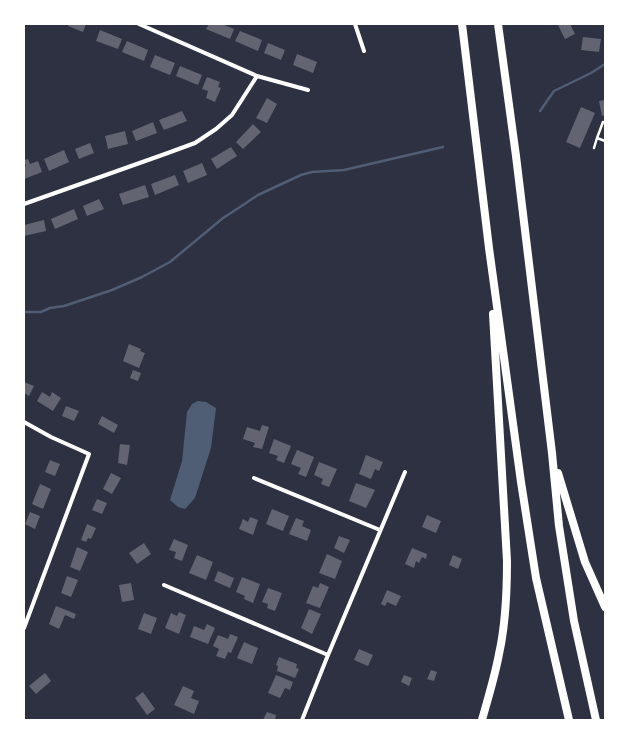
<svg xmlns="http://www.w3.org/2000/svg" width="629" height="744" font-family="Signika,sans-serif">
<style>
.water{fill:#4f5d75}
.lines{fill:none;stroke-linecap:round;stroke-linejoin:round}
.stream{stroke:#4f5d75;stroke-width:2.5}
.building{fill:#626471}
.service{stroke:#fff;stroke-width:2.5}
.minor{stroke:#fff;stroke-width:4}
.motorway{stroke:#fff;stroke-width:8}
</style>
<rect width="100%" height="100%" fill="#2d3142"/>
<path class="water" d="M198,401L206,402L216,408L211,448L195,498L185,509L178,507L170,500L182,461L187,412L192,404Z"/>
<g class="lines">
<path class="stream" d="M540,111L554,91L591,73L605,64
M24,312H41L50,308L64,306L112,290L142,277L170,262L223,218L240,207L258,195L301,175L312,172L344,170L443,147"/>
</g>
<path class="building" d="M69,24H86L83,32L68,26Z
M209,24H222L234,29L230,39L206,29Z
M561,24H570L575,34L565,39L558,25Z
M100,30L122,39L118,49L96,41Z
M240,31L262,40L258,51L235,41Z
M583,37L601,39L599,52L581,50Z
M127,41L148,50L144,61L122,52Z
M268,43L285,50L281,60L264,53Z
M297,54L317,62L313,73L293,65Z
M155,55L175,63L170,75L150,67Z
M180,66L202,75L198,85L176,76Z
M207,77L220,82L218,87L221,88L215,102L206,98L208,91L202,89Z
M267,98L277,104L267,123L256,118Z
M605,100V115L602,116L599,101Z
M581,107L595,113L580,148L566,142Z
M182,111L187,121L164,130L159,120Z
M153,122L157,133L136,141L132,131Z
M253,124L261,132L243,149L236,142Z
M125,131L128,144L108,149L105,136Z
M90,143L94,153L79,159L75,149Z
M231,147L237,156L217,169L211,159Z
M64,150L69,162L49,171L44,159Z
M28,159L30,164L38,161L42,172L24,179V167L26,166L24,160Z
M202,163L207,175L188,183L183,171Z
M175,175L179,185L155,195L151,184Z
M145,185L149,197L123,205L119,194Z
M99,199L104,209L87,216L83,206Z
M74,209L78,219L55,229L51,219Z
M44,220L46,231L24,236V225Z
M129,344L141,349L140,351L145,353L139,368L123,361Z
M133,370L141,373L138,381L130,378Z
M24,382L34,386L29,396L24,393Z
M42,392L50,397L52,392L61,398L53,411L37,401Z
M66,406L79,411L74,421L62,416Z
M102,416L118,425L114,433L98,424Z
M262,425L269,427L262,449L253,447L255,443L243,439L247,427L260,431Z
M274,439L291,446L284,463L276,460L278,456L269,453Z
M120,444L130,445L127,465L118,463Z
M297,450L314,457L306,477L298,474L301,468L291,464Z
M366,455L383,462L379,471L375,469L371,479L359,474Z
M50,460L60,464L55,476L45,472Z
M319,462L337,469L329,487L321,484L323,479L314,475Z
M111,473L121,478L112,494L103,489Z
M356,483L375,490L366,508L349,501Z
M40,484L51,489L43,509L32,504Z
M97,499L107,503L102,514L92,510Z
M272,509L289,516L283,531L266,524Z
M30,512L40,516L35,529L25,524Z
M427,515L441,521L436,533L422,527Z
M250,517L258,520L253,535L239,529L243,519L248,522Z
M296,518L304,521L302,526L311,530L307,541L289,534Z
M87,524L96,528L91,539L88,538L86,542L81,540Z
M339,536L350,540L344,553L334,548Z
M174,539L188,545L182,561L174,558L176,552L169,550Z
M144,543L151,554L137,564L129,553Z
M77,547L88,552L80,571L70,567Z
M412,548L427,554L426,559L422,557L419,563L416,561L414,568L405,564Z
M327,554L342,561L335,579L319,573Z
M197,555L213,562L206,580L189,573Z
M453,555L462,559L458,569L449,565Z
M218,571L234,578L230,588L214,581Z
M67,576L78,580L71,597L61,593Z
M242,577L260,584L253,603L244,599L245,596L236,592Z
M131,583L134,600L122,602L119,585Z
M320,583L329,587L320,608L306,603L313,586L318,588Z
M268,588L282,593L275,611L267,608L268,604L262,602Z
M387,590L401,596L396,606L387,602L385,606L381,604Z
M56,606L76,614L74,619L65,615L59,629L49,624Z
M309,609L321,614L312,634L301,628Z
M179,612L186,615L179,634L165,628L171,613L177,616Z
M144,613L157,618L151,634L138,629Z
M207,624L215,628L208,644L190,637L194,626L204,630Z
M230,634L238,637L231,653L228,652L225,659L216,656L219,649L213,646L218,635L228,639Z
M244,642L258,648L252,664L237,658Z
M359,649L373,655L368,666L354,660Z
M279,657L297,664L296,668L299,669L295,678L277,671L278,666L276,665Z
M431,670L437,672L434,681L427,679Z
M45,673L51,681L36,694L29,686Z
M276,675L293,682L290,690L285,688L280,698L268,693Z
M404,675L412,678L409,686L401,682Z
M183,686L194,691L191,698L199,701L194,714L174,705Z
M143,692L155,709L147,715L135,698Z
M267,712L276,715L275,720H263Z"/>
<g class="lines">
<path class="service" d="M597,138L603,122
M594,148L597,138L605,141"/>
<path class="minor" d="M139,24L257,76L308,90
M355,24L364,51
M24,204L165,154L195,143L216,129L232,115L257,76
M24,422L51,437L89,454L24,628
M254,478L380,530
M164,585L328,655
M302,720L328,655L405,472"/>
<path class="motorway" d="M462,24L489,248L521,482L536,578L569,720
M498,24L516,156L552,453L559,526L574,621L596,720
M558,473L585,562L605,607
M482,720C488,698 495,676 499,654C506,623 507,592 507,561L493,314"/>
</g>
<rect width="629" height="744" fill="none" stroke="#ffffff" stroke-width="50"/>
</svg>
